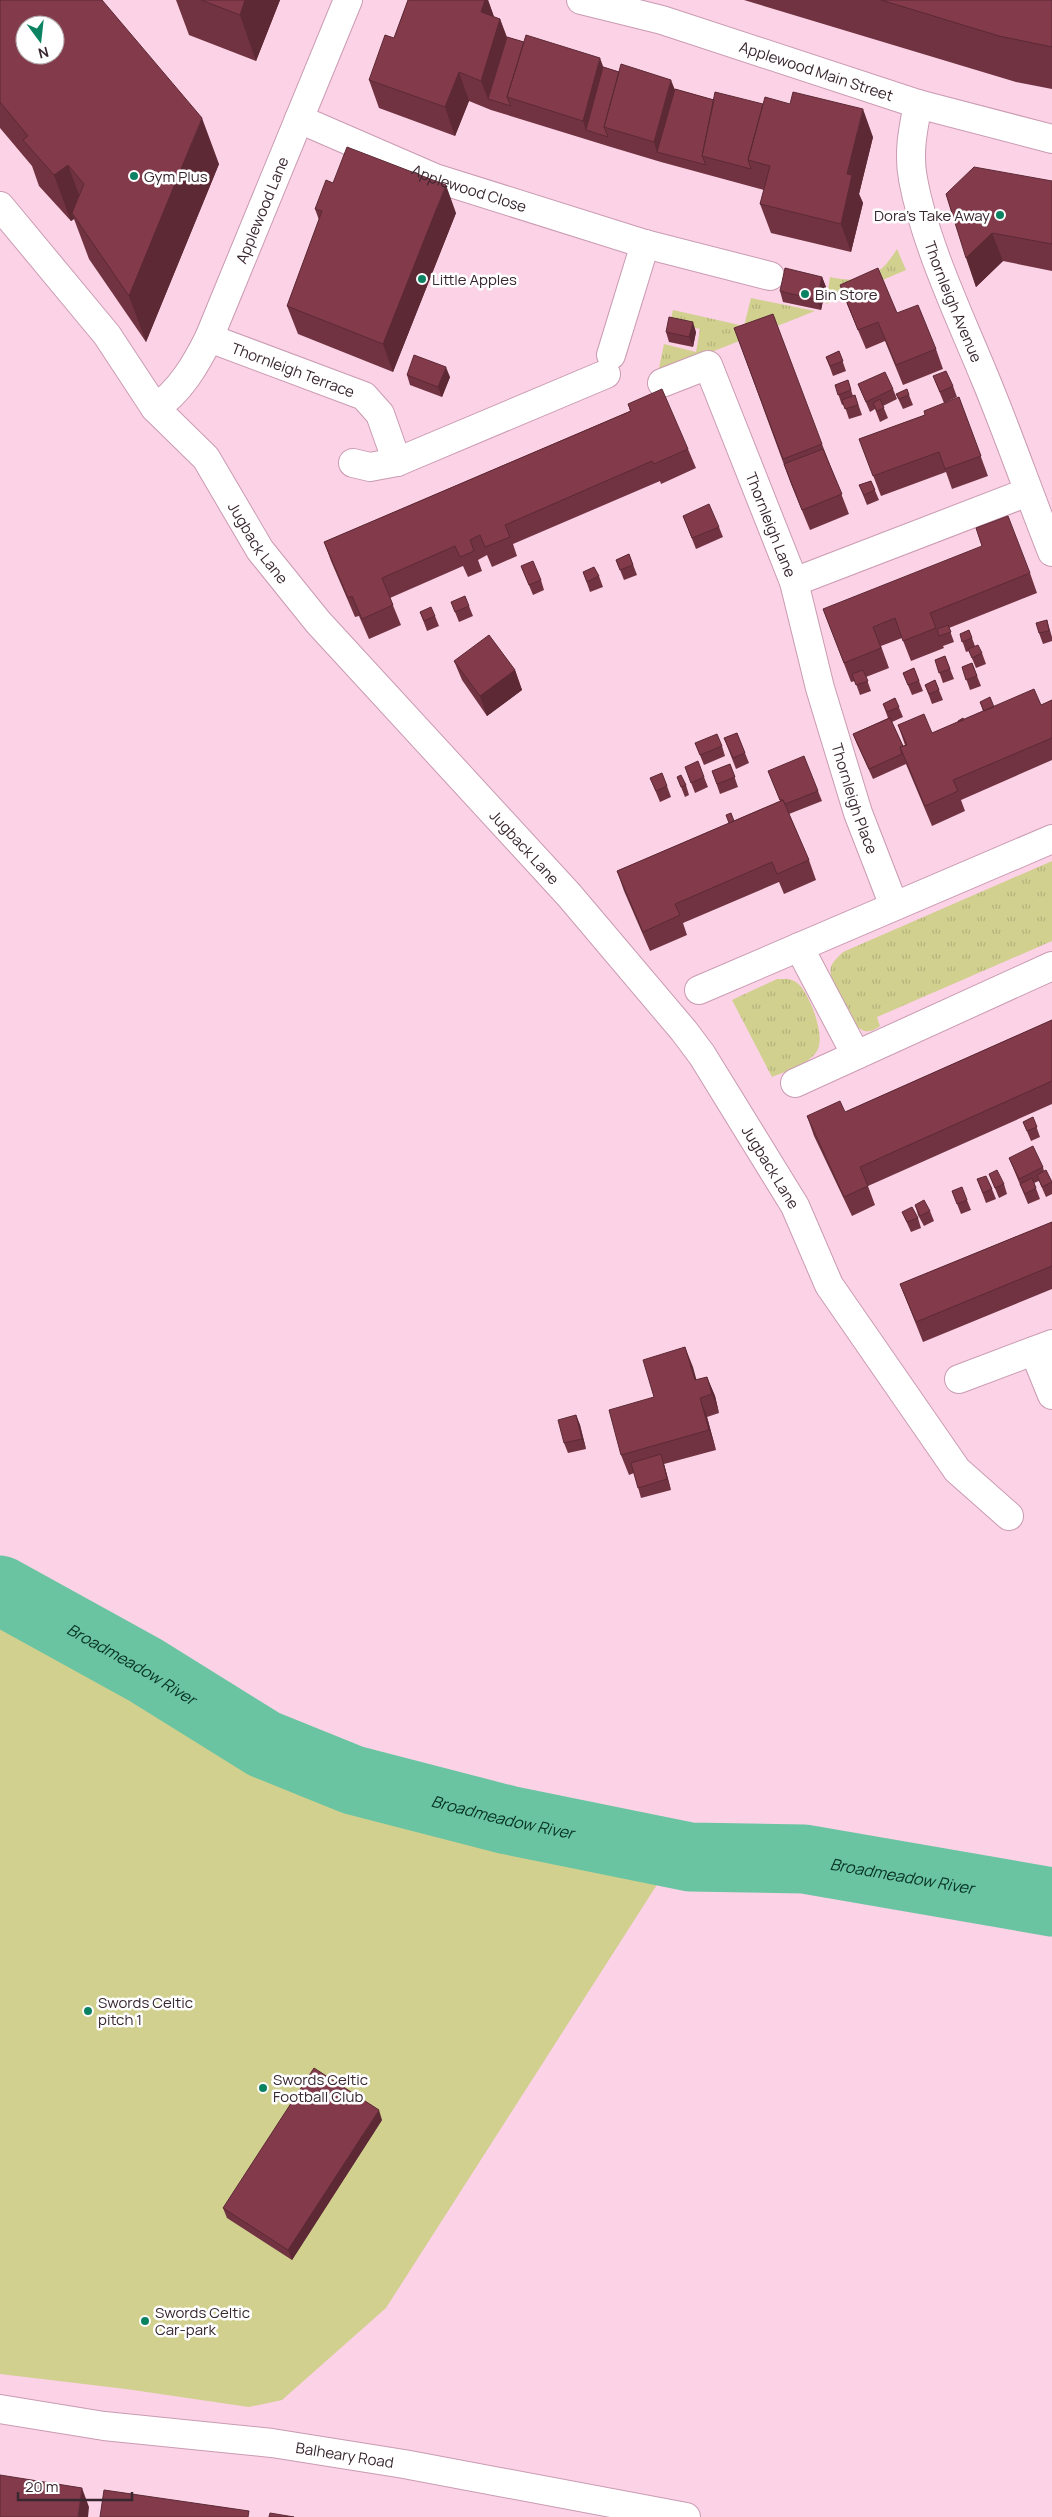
<svg xmlns="http://www.w3.org/2000/svg" width="1052" height="2517" font-family="Manrope,sans-serif">
<style>
.grass{fill:url(#grass-tufts)}
.pitch{fill:#d1d08f}
.lines{fill:none;stroke-linecap:round;stroke-linejoin:round}
.river{stroke:#6ac4a2;stroke-width:69}
.minor-casing{stroke:#ca9bb2;stroke-width:30}
.minor{stroke:#fff;stroke-width:28}
.wall{fill:#713341}
.shaded-wall{fill:#5c2935}
.building{fill:#833b4c;stroke:#5c2935;fill-rule:evenodd}
.poi-dot{fill:#0b8362;stroke:#fff;stroke-width:2}
.labels{text-anchor:middle;dominant-baseline:central;stroke-width:5;stroke-linejoin:round;paint-order:stroke}
.street-label{font-size:15px;fill:#392730;stroke:#fff}
.poi-label{font-size:15px;fill:#392730;stroke:#fff;text-anchor:start}
.water-label{font-size:16px;font-style:italic;fill:#073225;stroke:#fff}
</style>
<defs>
<pattern id="grass-tufts" width="24" height="20" patternUnits="userSpaceOnUse" patternTransform="scale(1.25)"><rect width="24" height="20" fill="#d1d08f"/><path d="M3 7l-1-3M5 7V3M7 7l1-3M15 17l-1-3M17 17v-4M19 17l1-3" fill="none" stroke="#b4b37c"/></pattern>
</defs>
<rect width="100%" height="100%" fill="#fbd2e6"/>
<path class="grass" d="M897,249L906,270L826,304L830,277C863,284 879,278 897,249Z
M751,298L815,311L658,373L664,344L696,352L700,329L670,323L673,310L744,326Z
M1052,861V941L877,1017L880,1026C876,1029 871,1032 865,1031C849,1028 827,982 831,967C833,961 839,956 843,952Z
M777,979C785,979 790,978 796,982C809,991 825,1034 818,1049C811,1064 786,1071 772,1077L732,1000Z"/>
<path class="pitch" d="M0,1622L59,1650L301,1786L407,1819L667,1869L386,2308L282,2400L249,2407L126,2389L0,2374Z"/>
<g class="lines">
<path class="river" id="s1" d="M0,1590L145,1670L264,1744L353,1780L508,1820L690,1857L804,1859L1052,1902"/>
<defs>
<g id="minor">
<path id="s2" d="M581,0L662,20L918,104L1052,139"/>
<path id="s3" d="M918,104C913,129 908,153 913,179C925,244 960,317 985,378C1009,436 1029,494 1052,552"/>
<path id="s4" d="M299,119L435,178L645,244L770,276"/>
<path id="s5" d="M0,206L107,335L155,408L206,458L260,550L318,622L569,895L684,1031L702,1055L795,1206L829,1285L957,1470L1009,1516"/>
<path id="s6" d="M209,338L364,396L380,414L397,462"/>
<path d="M611,355L645,244"/>
<path id="s7" d="M662,383L708,365L794,582L1028,492"/>
<path id="s8" d="M155,408C180,392 196,364 209,338L348,0"/>
<path d="M353,463L370,467L397,462L606,374"/>
<path id="s9" d="M794,582L820,688L858,813L894,906"/>
<path d="M799,947L856,1055"/>
<path d="M699,990L1052,839"/>
<path d="M795,1083L1052,966"/>
<path d="M1034,1351L1052,1395"/>
<path d="M959,1379L1052,1344"/>
<path id="s10" d="M0,2409L104,2426L272,2443L404,2464L686,2517"/>
</g>
</defs>
<use href="#minor" class="minor-casing"/>
<use href="#minor" class="minor"/>
</g>
<path class="wall" d="M0,0L219,164L146,342L89,259L74,219L71,221L39,186L32,166L0,128Z
M176,0H280L256,61L189,35Z
M408,0H488L494,17L500,19L507,37L675,89L714,100L873,137L859,194L863,203L851,252L771,233L760,204L764,190L661,162L611,147L491,110L469,101L455,136L379,108L369,80L394,38Z
M744,0H1052V89L1016,82Z
M1052,181V271L1003,261L976,287L946,194Z
M333,183L456,213L393,372L298,334L287,306L319,220L315,209Z
M822,277L826,287L821,310L783,302L780,291Z
M840,285L897,313L936,349L943,369L903,385L885,341L866,349L847,304Z
M734,328L822,444L849,514L810,530L791,484Z
M666,332H696L693,347L669,342Z
M839,351L846,371L833,376L826,357Z
M407,375L450,377L442,397L410,385Z
M933,376L953,386L957,397L944,403Z
M848,380L853,396L855,395L862,415L849,419L844,404L842,405L835,385Z
M858,384L893,389L897,399L883,406L888,418L880,422L875,409L870,412Z
M896,394L909,395L913,405L903,409Z
M959,397L988,476L952,489L946,472L881,496L859,439L925,415Z
M628,404L688,449L696,468L661,484L660,481L513,544L517,556L492,567L487,555L478,560L482,571L468,577L463,566L390,598L401,625L369,639L359,616L355,617L331,561L324,542L630,411Z
M871,481L879,500L867,505L859,485Z
M683,516L719,527L723,537L696,549Z
M629,554L637,575L624,580L616,560Z
M521,566L541,580L544,590L533,595Z
M583,572L599,576L603,587L590,592Z
M1030,573L1037,593L949,628L954,642L943,646L944,648L911,661L902,638L881,646L889,668L866,677L871,691L860,695L855,681L851,682L823,609Z
M451,602L469,606L473,616L459,622Z
M420,612L435,616L439,626L427,631Z
M1047,620L1052,637V641L1043,644L1039,633Z
M969,630L975,646L982,653L986,664L976,668L969,651L966,652L960,634Z
M945,656L954,679L943,683L935,660Z
M454,661L515,670L522,690L487,716L462,680Z
M972,663L981,686L970,690L962,667Z
M914,668L923,691L912,695L903,673Z
M935,680L943,700L932,704L925,685Z
M895,698L903,717L892,722L903,746L905,745L898,725L932,733L983,711L980,702L994,707L1041,705L1052,700V760L961,800L965,811L932,826L906,764L873,779L857,744L853,734L888,718L883,704Z
M737,733L749,763L736,769L724,738Z
M695,743L722,746L725,756L704,765Z
M730,764L738,787L720,794L712,771Z
M685,767L704,777L708,787L695,793Z
M768,771L818,791L822,801L789,814L809,860L816,880L784,894L779,882L683,923L687,935L650,951L624,891L617,871L780,801Z
M677,777L686,785L689,795L685,797Z
M650,778L667,786L671,797L660,802Z
M1052,1020V1104L868,1186L875,1205L852,1216L814,1136L807,1116L845,1112Z
M1033,1117L1040,1137L1031,1141L1023,1122Z
M1009,1158L1043,1167L1044,1171L1046,1170L1052,1183V1194L1046,1197L1039,1181L1034,1183L1040,1199L1028,1204Z
M989,1174L1004,1184L1007,1194L999,1198Z
M977,1179L992,1189L996,1199L986,1203Z
M952,1191L967,1200L971,1210L961,1214Z
M915,1205L930,1211L934,1221L924,1226L918,1215Z
M902,1212L918,1218L921,1228L911,1232Z
M1052,1222V1289L923,1342L900,1284Z
M685,1347L696,1380L707,1377L715,1396L719,1413L707,1417L716,1450L664,1464L671,1490L641,1498L634,1473L629,1475L621,1455Z
M576,1415L580,1425L586,1449L568,1453L564,1443Z
M382,2120L292,2260L227,2218L223,2208Z"/>
<path class="shaded-wall" d="M245,0H280L256,61L240,15Z
M485,0H488L497,25L481,12Z
M500,19L510,47L488,99L481,81Z
M600,58L607,77L586,130L583,121Z
M459,72L469,101L455,136L445,107Z
M671,80L679,100L657,152L654,142Z
M863,109L873,137L859,194L863,203L851,252L841,224L847,174Z
M202,118L219,164L146,342L129,296Z
M68,165L85,211L72,213L74,219L71,221L54,175Z
M446,185L456,213L393,372L383,344Z
M992,233L1003,261L976,287L966,258Z
M822,277L826,287L821,310L817,300Z
M693,322L696,332L693,347L689,337Z
M446,367L450,377L442,397L438,387Z
M515,670L522,690L487,716L480,696Z
M685,1347L693,1367L702,1400L695,1380Z
M707,1377L715,1396L719,1413L712,1394Z
M700,1398L707,1417L716,1450L709,1430Z
M576,1415L580,1425L586,1449L582,1439Z
M661,1454L664,1464L671,1490L667,1479Z
M379,2110L382,2120L292,2260L288,2250Z
M82,2488L89,2507L88,2517H78Z"/>
<path class="building" d="M0,0H102L202,118L129,296L72,213L84,184L68,165L54,175L23,140L28,136L0,102ZM25,25H55V55H25Z
M201,0H245L240,15Z
M408,0H485L481,12L500,19L481,81L459,72L445,107L369,80L385,35L394,38Z
M881,0H1052V47L999,36Z
M526,35L600,58L583,121L507,97Z
M507,37L524,42L507,97L511,106L488,99Z
M621,64L671,80L654,142L604,127Z
M603,67L619,72L604,127L608,137L586,130Z
M675,89L714,100L702,156L706,165L657,152Z
M715,92L763,104L748,160L751,169L702,156Z
M793,92L863,109L847,174L852,175L841,224L760,204L770,166L748,160L765,97L790,104Z
M347,147L446,185L383,344L287,306L322,211L315,209L326,180L333,183Z
M974,167L1052,181V244L992,233L966,258L946,194Z
M785,268L822,277L817,300L780,291Z
M878,268L897,313L918,305L936,349L896,365L878,322L858,330L840,285Z
M773,314L822,444L783,459L734,328Z
M669,317L693,322L689,337L666,332Z
M839,351L843,361L830,366L826,357Z
M414,355L446,367L438,387L407,375Z
M946,371L953,386L940,392L933,376Z
M885,372L893,389L866,402L858,384Z
M848,380L851,390L838,395L835,385Z
M662,389L688,449L654,464L652,461L505,525L510,537L485,547L480,535L470,540L474,551L460,557L455,546L382,578L393,605L362,619L352,596L348,598L324,542L631,411L628,404Z
M907,389L909,395L899,399L896,394Z
M855,395L858,405L845,409L842,400Z
M959,397L981,456L945,469L939,452L873,476L859,439L925,415L924,411Z
M880,399L884,408L877,411L873,403Z
M823,449L842,494L802,510L784,464Z
M871,481L875,490L864,495L859,485Z
M709,504L719,527L692,538L683,516Z
M1008,516L1030,573L930,613L936,628L903,641L895,618L873,627L881,648L844,663L823,609L982,546L976,528Z
M629,554L633,565L620,570L616,560Z
M533,561L541,580L529,585L521,566Z
M594,567L599,576L587,582L583,572Z
M465,596L469,606L455,612L451,602Z
M431,607L435,616L424,621L420,612Z
M1047,620L1049,631L1039,633L1036,623Z
M948,625L951,632L939,636L937,629Z
M969,630L972,638L962,642L960,634Z
M489,635L515,670L480,696L454,661Z
M978,645L982,653L972,658L968,649Z
M945,656L950,669L939,673L935,660Z
M972,663L977,676L966,680L962,667Z
M914,668L919,681L908,685L903,673Z
M863,670L868,681L856,685L852,674Z
M935,680L939,690L929,694L925,685Z
M1034,689L1041,705L1052,700V738L953,780L958,791L925,806L900,747L907,745L898,725L924,714L932,733Z
M990,697L994,707L984,711L980,702Z
M895,698L899,707L887,712L883,704Z
M890,718L903,746L900,747L902,754L869,769L853,734Z
M963,718L964,720L958,722V721Z
M737,733L745,753L733,758L724,738Z
M717,734L722,746L700,755L695,743Z
M804,756L818,791L785,804L783,800H780L768,771Z
M698,761L704,777L691,783L685,767Z
M730,764L735,777L717,784L712,771Z
M662,773L667,786L656,791L650,778Z
M681,775L686,785L681,787L677,777Z
M783,800L809,860L777,874L772,862L675,904L680,915L643,932L617,871Z
M731,813L734,821L729,823L726,815Z
M1052,1020V1081L860,1167L868,1186L844,1197L807,1116L840,1101L845,1112Z
M1033,1117L1037,1127L1027,1131L1023,1122Z
M1033,1146L1043,1167L1019,1179L1009,1158Z
M997,1170L1004,1184L995,1188L989,1174Z
M1046,1170L1052,1182L1042,1187L1037,1175Z
M986,1176L992,1189L983,1193L977,1179Z
M1032,1178L1036,1188L1025,1194L1020,1184Z
M962,1187L967,1200L957,1204L952,1191Z
M924,1200L930,1211L920,1216L915,1205Z
M912,1207L918,1218L907,1222L902,1212Z
M1052,1222V1266L916,1322L900,1284Z
M685,1347L695,1380L707,1377L712,1394L700,1398L709,1430L621,1455L609,1410L654,1397L643,1360Z
M576,1415L582,1439L564,1443L558,1420Z
M661,1454L667,1479L638,1488L631,1463Z
M314,2068L379,2110L288,2250L223,2208Z
M0,2475L82,2488L78,2517H0Z
M104,2490L249,2511L248,2517H100Z
M270,2513L294,2517H269Z"/>
<g class="poi-dot">
<circle cx="134" cy="176" r="5"/>
<circle cx="1000" cy="215" r="5"/>
<circle cx="422" cy="279" r="5"/>
<circle cx="805" cy="294" r="5"/>
<circle cx="88" cy="2011" r="5"/>
<circle cx="263" cy="2088" r="5"/>
<circle cx="145" cy="2321" r="5"/>
</g>
<g class="labels">
<g class="street-label">
<text stroke="none"><textPath href="#s2" startOffset="246">Applewood Main Street</textPath></text>
<text stroke="none"><textPath href="#s4" startOffset="184">Applewood Close</textPath></text>
<text stroke="none"><textPath href="#s8" startOffset="228">Applewood Lane</textPath></text>
<text stroke="none"><textPath href="#s3" startOffset="205">Thornleigh Avenue</textPath></text>
<text stroke="none"><textPath href="#s6" startOffset="90">Thornleigh Terrace</textPath></text>
<text stroke="none"><textPath href="#s7" startOffset="221">Thornleigh Lane</textPath></text>
<text stroke="none"><textPath href="#s5" startOffset="426">Jugback Lane</textPath></text>
<text stroke="none"><textPath href="#s9" startOffset="225">Thornleigh Place</textPath></text>
<text stroke="none"><textPath href="#s5" startOffset="831">Jugback Lane</textPath></text>
<text stroke="none"><textPath href="#s5" startOffset="1236">Jugback Lane</textPath></text>
<text stroke="none"><textPath href="#s10" startOffset="348">Balheary Road</textPath></text>
</g>
<g class="poi-label">
<text x="144" y="176">Gym Plus</text>
<text x="990" y="215" text-anchor="end">Dora's Take Away</text>
<text x="432" y="279">Little Apples</text>
<text x="815" y="294">Bin Store</text>
<text x="98" y="2002">Swords Celtic<tspan x="98" dy="17">pitch 1</tspan></text>
<text x="273" y="2079">Swords Celtic<tspan x="273" dy="17">Football Club</tspan></text>
<text x="155" y="2312">Swords Celtic<tspan x="155" dy="17">Car-park</tspan></text>
</g>
<g class="water-label">
<text stroke="none"><textPath href="#s1" startOffset="151">Broadmeadow River</textPath></text>
<text stroke="none"><textPath href="#s1" startOffset="556">Broadmeadow River</textPath></text>
<text stroke="none"><textPath href="#s1" startOffset="961">Broadmeadow River</textPath></text>
</g>
</g>
<g transform="translate(40 40) rotate(165)"><circle r="24" fill="#ffffff" stroke="#b0a9ac"/>
<path d="M0-4L9 19L0 12L-9 19Z" fill="#0b8362"/>
<text y="-8" font-size="14" font-weight="bold" text-anchor="middle" fill="#392730">N</text>
</g>
<path d="M18 2492v8h114v-8" fill="none" stroke="#392730" stroke-width="2.5"/>
<text x="25" y="2492" font-size="15" fill="#392730" stroke="#ffffff" stroke-width="4" paint-order="stroke">20 m</text>
</svg>
